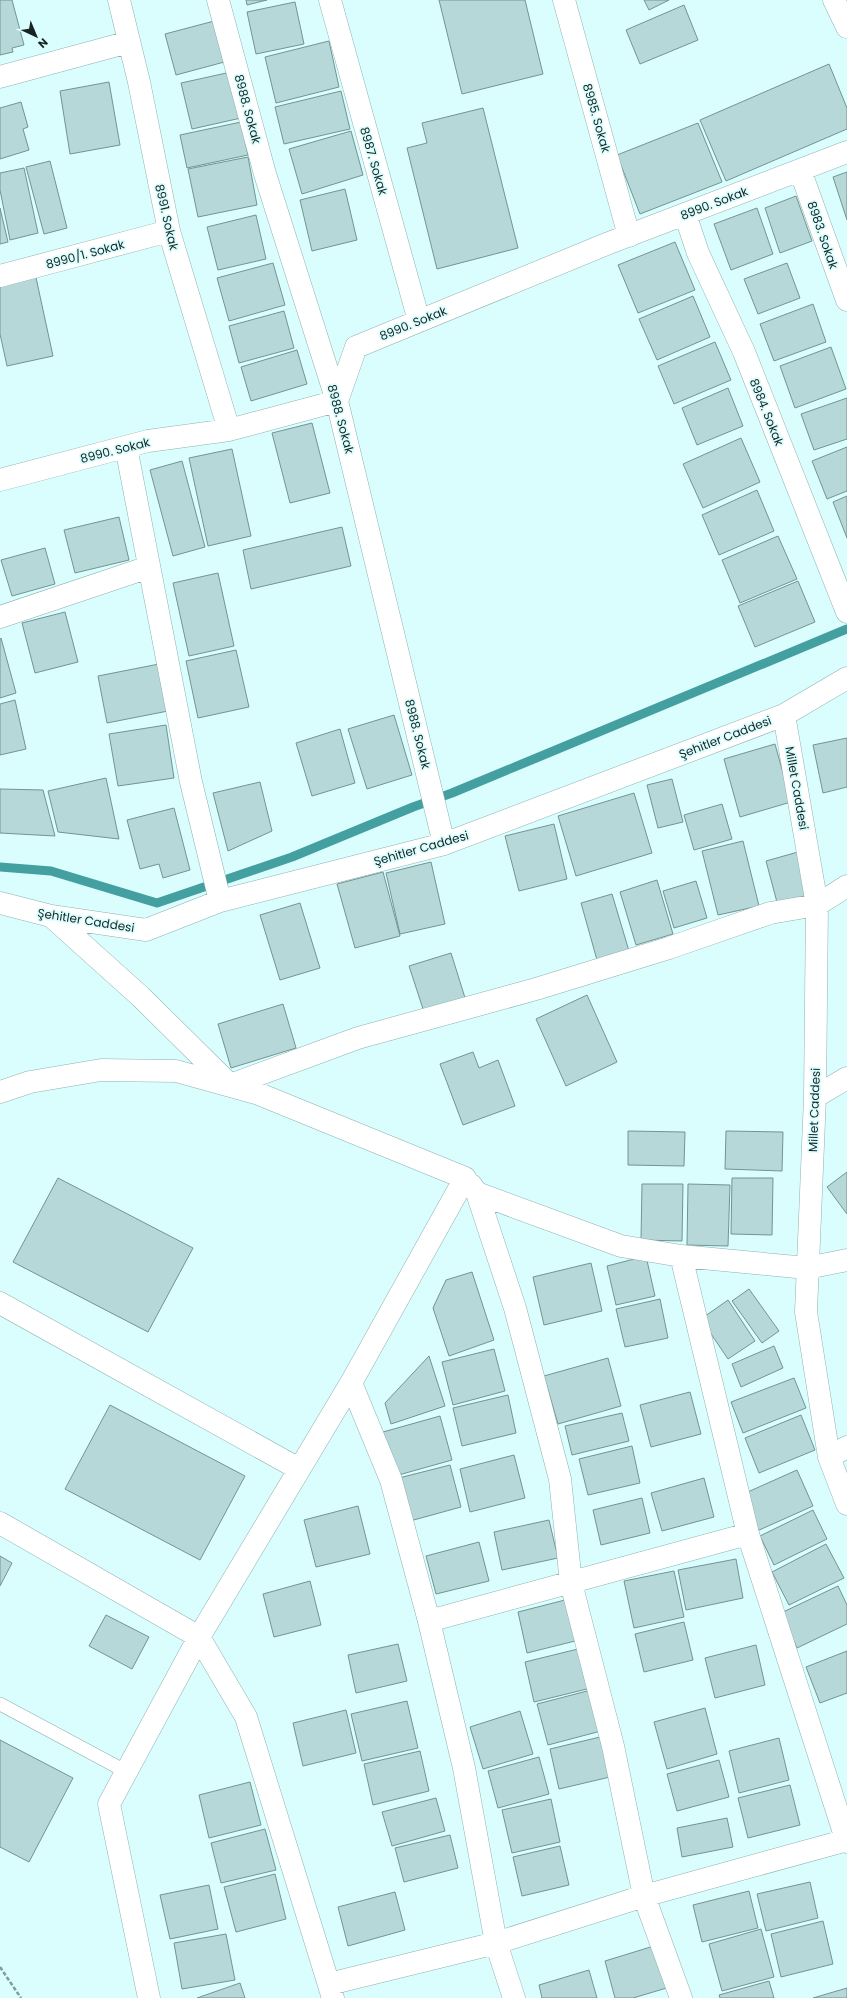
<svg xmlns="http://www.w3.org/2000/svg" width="847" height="1998" font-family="Poppins,sans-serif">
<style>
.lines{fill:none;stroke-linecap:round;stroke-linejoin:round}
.stream{stroke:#449fa0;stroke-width:9}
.building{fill:#b6d8d8;stroke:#739493}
.service-casing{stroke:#8fb1b1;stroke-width:14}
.minor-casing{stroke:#8fb1b1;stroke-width:23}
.path{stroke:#829b9b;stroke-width:2.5;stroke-dasharray:4 2;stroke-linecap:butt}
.service{stroke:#fff;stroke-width:13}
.minor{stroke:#fff;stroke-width:22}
.labels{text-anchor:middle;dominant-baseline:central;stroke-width:3.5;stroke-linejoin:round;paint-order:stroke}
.street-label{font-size:12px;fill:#172424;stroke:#dafdfd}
</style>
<rect width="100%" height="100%" fill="#dafdfd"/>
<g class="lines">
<path class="stream" d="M0,867L51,871L157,903L292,857L413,807L452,793L847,629"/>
</g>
<path class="building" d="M0,0H12L24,45L12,48L13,52L0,55Z
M246,0H267L247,5Z
M439,0H525L543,74L462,94Z
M644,0H669L649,10Z
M295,2L304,44L256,54L247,12Z
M684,5L698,40L640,64L626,30Z
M218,20L228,61L176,75L165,34Z
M329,41L339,87L276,103L265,57Z
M829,64L847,108V129L726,181L700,120Z
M231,72L241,118L192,129L181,83Z
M109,82L120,145L70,154L60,91Z
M341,91L350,129L284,144L275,107Z
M21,102L28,127L23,129L29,150L0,159V108Z
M483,108L518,248L437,269L407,148L427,143L422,123Z
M241,122L248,155L187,168L180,135Z
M698,123L722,182L640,214L617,155Z
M351,131L363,175L302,194L289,149Z
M248,157L257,205L198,217L188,169Z
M50,161L67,228L44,234L26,167Z
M24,168L38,233L10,240L0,190V173Z
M847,172V220L833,177Z
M345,189L357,240L312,251L300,200Z
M796,196L812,241L780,253L765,208Z
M0,208L8,242L0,244Z
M757,208L773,254L731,270L714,224Z
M256,215L266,259L218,270L207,227Z
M675,242L695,290L638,313L618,265Z
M273,263L285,305L229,321L217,278Z
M787,263L800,298L758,314L744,279Z
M35,273L53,356L7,366L0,334V281Z
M693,296L710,337L657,360L639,319Z
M813,304L826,342L774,361L760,324Z
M284,311L294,348L239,363L229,326Z
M715,342L731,380L674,404L658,366Z
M831,347L846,389L795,408L780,366Z
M297,350L307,384L251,401L241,367Z
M728,388L743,426L697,445L682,408Z
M847,398V439L814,450L801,414Z
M312,423L330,493L290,503L272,433Z
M741,438L760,482L703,508L683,464Z
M847,447V491L827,499L812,461Z
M232,449L251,536L208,546L189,458Z
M182,461L205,547L173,556L150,470Z
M757,490L774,531L719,555L702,515Z
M847,496V538L833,502Z
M119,517L129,560L75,573L64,530Z
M342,527L351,566L251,589L243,550Z
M778,536L797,579L740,603L722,560Z
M45,548L55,584L12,596L1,560Z
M218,573L234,646L189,656L173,583Z
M798,581L815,622L755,647L738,606Z
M65,612L78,662L35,673L22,623Z
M1,638L16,693L0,698V639Z
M236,650L249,707L198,718L186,661Z
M159,664L168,711L107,723L98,676Z
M15,700L26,749L0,755V704Z
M394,715L412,775L367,789L348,729Z
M166,725L174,778L118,786L109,734Z
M340,729L355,783L312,796L296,743Z
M847,738V787L823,793L813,745Z
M775,744L791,802L740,817L724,759Z
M106,778L119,839L58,832L48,791Z
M672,779L683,822L658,828L647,785Z
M260,782L272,831L228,851L213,793Z
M0,789L43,790L55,836L0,833Z
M634,793L652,853L576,876L558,816Z
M722,804L732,839L694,850L684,815Z
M174,808L190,870L163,878L159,864L140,869L127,820Z
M554,824L567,879L519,891L505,836Z
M743,841L759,906L718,915L702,851Z
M798,852L810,898L778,906L766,861Z
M431,862L445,924L400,934L386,873Z
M383,872L400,936L355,948L337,884Z
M657,880L673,934L636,945L620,892Z
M696,881L707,918L674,928L663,891Z
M612,894L629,951L597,960L581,903Z
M300,903L320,968L280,980L260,915Z
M451,953L466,1001L425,1015L409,966Z
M587,995L617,1062L566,1086L536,1019Z
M283,1004L296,1048L231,1068L218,1024Z
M473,1052L479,1068L498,1060L515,1106L463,1125L440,1064Z
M628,1131L685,1132L684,1166L628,1165Z
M726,1131L783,1132L782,1171L725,1169Z
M847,1172V1214L827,1187Z
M58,1178L193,1248L148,1332L13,1262Z
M732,1178H773L772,1235L731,1234Z
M642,1184H683L682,1241L641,1240Z
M688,1184L730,1185L728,1246L687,1245Z
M646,1256L655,1296L616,1305L607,1266Z
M591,1263L602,1311L544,1325L533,1277Z
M472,1272L494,1340L449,1356L433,1308L446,1280Z
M749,1289L779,1331L762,1343L732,1301Z
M660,1299L668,1338L625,1347L616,1309Z
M728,1300L755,1341L728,1359L701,1319Z
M774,1346L783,1368L741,1387L732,1364Z
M494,1349L505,1391L453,1405L442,1362Z
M429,1356L445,1406L391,1424L385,1403Z
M608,1358L621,1406L558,1424L544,1376Z
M794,1378L806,1408L743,1433L731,1402Z
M690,1392L701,1434L651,1447L640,1405Z
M508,1395L516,1433L462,1446L453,1408Z
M110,1405L245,1476L200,1560L65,1489Z
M622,1413L629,1441L572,1455L565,1426Z
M801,1415L815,1450L759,1473L745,1438Z
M440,1416L452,1460L395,1476L383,1432Z
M632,1446L640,1483L588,1495L579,1459Z
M514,1455L525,1498L470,1512L460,1469Z
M450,1465L461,1507L410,1521L399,1478Z
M797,1470L813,1506L757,1531L741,1495Z
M704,1478L714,1517L662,1531L651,1493Z
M642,1498L650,1533L601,1545L593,1510Z
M358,1506L370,1554L316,1567L304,1520Z
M813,1510L827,1539L774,1565L760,1536Z
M549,1520L558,1558L502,1570L494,1532Z
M479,1542L489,1581L436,1594L426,1556Z
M826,1544L844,1578L789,1605L772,1572Z
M0,1556L12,1563L0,1586Z
M736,1559L743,1598L686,1610L678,1570Z
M674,1571L684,1617L634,1628L624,1581Z
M310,1581L321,1625L274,1637L263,1594Z
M838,1586L847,1605V1624L797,1648L781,1613Z
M569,1599L579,1640L527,1653L518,1612Z
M106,1615L149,1637L132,1669L89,1646Z
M684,1622L693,1660L644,1672L635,1634Z
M398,1644L407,1681L356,1693L348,1655Z
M756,1645L765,1685L715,1698L705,1658Z
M582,1648L591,1688L534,1702L525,1662Z
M847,1651V1693L820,1703L806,1667Z
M591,1690L601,1731L548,1745L537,1704Z
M407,1701L418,1748L362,1761L351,1714Z
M705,1708L717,1754L667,1769L654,1722Z
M346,1710L356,1753L303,1766L293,1723Z
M520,1711L533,1754L483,1769L470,1727Z
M600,1737L610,1777L559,1789L550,1749Z
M779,1738L789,1780L739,1793L729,1751Z
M0,1740L73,1778L29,1862L0,1847Z
M420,1751L429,1791L373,1805L364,1764Z
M539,1757L549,1794L498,1808L488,1771Z
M719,1760L729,1797L677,1811L667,1774Z
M250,1782L261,1825L209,1838L199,1795Z
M790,1785L800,1825L748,1838L738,1798Z
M436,1798L445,1831L392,1846L382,1812Z
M551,1799L560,1842L512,1853L502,1810Z
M727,1818L733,1847L682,1857L677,1828Z
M265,1829L276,1870L221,1883L211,1843Z
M450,1835L458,1868L404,1882L395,1848Z
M560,1846L569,1885L522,1896L513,1857Z
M275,1874L286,1919L236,1932L224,1887Z
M810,1882L818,1918L766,1931L757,1894Z
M209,1885L218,1929L170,1939L160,1895Z
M749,1891L758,1928L702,1942L693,1905Z
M395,1892L405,1930L348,1946L338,1907Z
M823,1921L833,1964L781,1977L771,1934Z
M761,1929L774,1977L722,1991L709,1944Z
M226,1934L235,1980L182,1989L174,1943Z
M657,1945L670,1987L633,1998H615L605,1961Z
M589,1970L597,1998H542L539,1985Z
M769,1981L774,1998H720L719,1995Z
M240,1983L245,1998H197Z
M847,1988V1998H813Z"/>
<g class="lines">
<defs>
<path id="service" d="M0,1704L127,1772"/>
<path id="minor" d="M119,0L139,82L169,231L229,430
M218,0L265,174L337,401L444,844
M330,0L419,321
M564,0L629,236
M834,0L847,27
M0,77L129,42
M800,170L847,300
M685,214L698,253L744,352L847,612
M0,276L169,231
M126,447L191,782L220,901
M0,480L148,441L229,430L337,401L356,347L609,243L847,152
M0,617L149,567
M784,715L817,905L815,1097L806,1312L829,1457L847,1504
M0,903L51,916L146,930L220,901L444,844L784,715L847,678
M51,916L141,997L229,1084
M230,1085L358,1038L536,989L669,948L770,913L817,905L847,886
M0,1092L30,1082L101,1070L176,1071L259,1094L465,1178L351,1383L199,1637L109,1804L149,1998
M815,1097L847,1078
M471,1185L477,1193L621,1246L681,1256L807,1268L847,1260
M477,1193L515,1308L560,1479L571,1583L613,1746L644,1896L681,1998
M681,1256L748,1534L847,1842
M0,1303L299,1469
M351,1383L391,1480L429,1621L464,1768L496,1943L514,1998
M829,1457L847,1447
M0,1523L199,1637L246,1717L333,1998
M429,1621L748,1534
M329,1984L496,1943L644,1896L847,1840"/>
</defs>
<use href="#service" class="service-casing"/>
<use href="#minor" class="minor-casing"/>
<path class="path" d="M0,1967L21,1998"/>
<use href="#service" class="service"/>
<use href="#minor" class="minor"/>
</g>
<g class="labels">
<g class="street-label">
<text transform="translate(248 109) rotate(75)">8988. Sokak</text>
<text transform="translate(597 118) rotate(74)">8985. Sokak</text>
<text transform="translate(374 161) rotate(74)">8987. Sokak</text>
<text transform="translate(714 203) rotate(-21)">8990. Sokak</text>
<text transform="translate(167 217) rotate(77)">8991. Sokak</text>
<text transform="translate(823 235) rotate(71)">8983. Sokak</text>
<text transform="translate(85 254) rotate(-15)">8990/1. Sokak</text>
<text transform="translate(413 323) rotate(-22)">8990. Sokak</text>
<text transform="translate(767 412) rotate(68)">8984. Sokak</text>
<text transform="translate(341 419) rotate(75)">8988. Sokak</text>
<text transform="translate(115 450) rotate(-14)">8990. Sokak</text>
<text transform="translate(418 734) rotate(76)">8988. Sokak</text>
<text transform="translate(725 737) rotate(-21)">Şehitler Caddesi</text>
<text transform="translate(797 788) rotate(80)">Millet Caddesi</text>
<text transform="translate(421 848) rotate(-16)">Şehitler Caddesi</text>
<text transform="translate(86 920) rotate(9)">Şehitler Caddesi</text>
<text transform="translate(814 1110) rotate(-88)">Millet Caddesi</text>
</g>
</g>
<g transform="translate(36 36) rotate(136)" stroke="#dafdfd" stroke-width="3" paint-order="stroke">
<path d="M0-3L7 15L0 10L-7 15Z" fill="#172424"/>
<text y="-6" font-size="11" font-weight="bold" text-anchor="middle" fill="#172424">N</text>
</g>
</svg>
